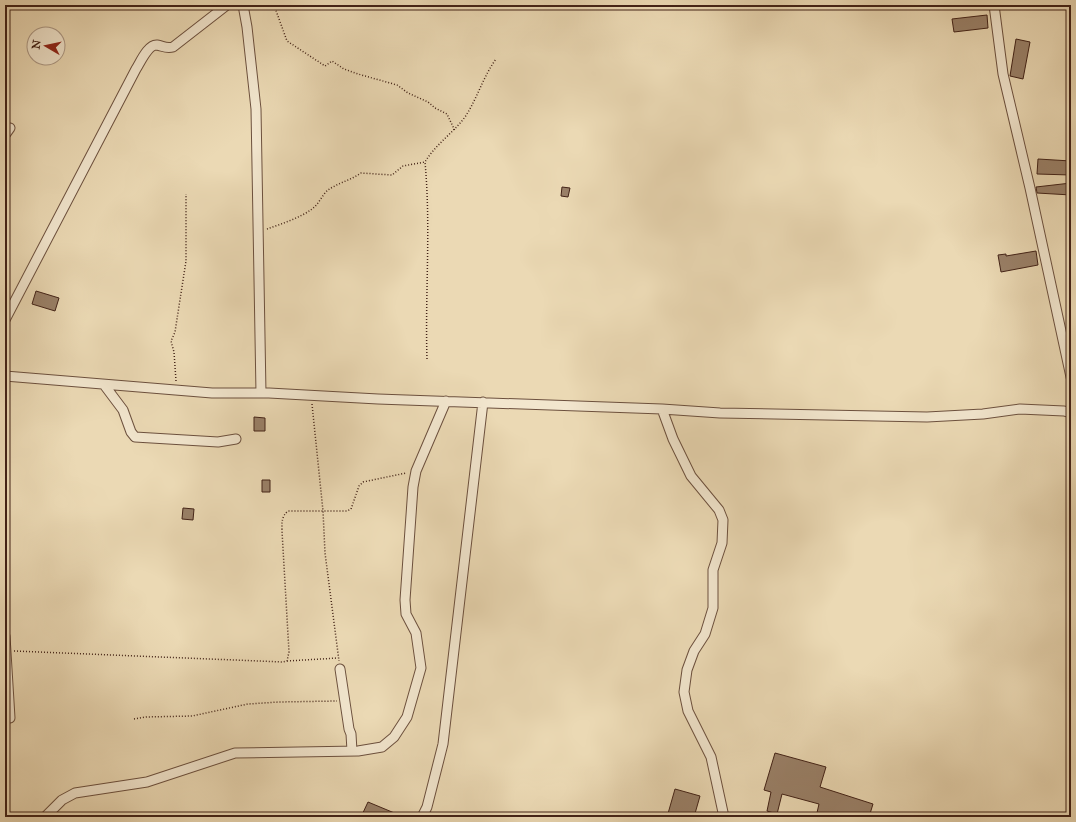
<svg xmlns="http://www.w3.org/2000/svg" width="1076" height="822" font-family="'IM FELL Great Primer',serif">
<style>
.building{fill:#9a8169;stroke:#422217}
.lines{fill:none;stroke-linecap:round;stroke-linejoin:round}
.minor-casing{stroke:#6c503e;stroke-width:11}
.path{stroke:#422217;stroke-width:1.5;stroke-dasharray:1 2;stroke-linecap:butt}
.minor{stroke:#f2e6ce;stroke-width:9}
</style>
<rect width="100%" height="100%" fill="#ebd9b4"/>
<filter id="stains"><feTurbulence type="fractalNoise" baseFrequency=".005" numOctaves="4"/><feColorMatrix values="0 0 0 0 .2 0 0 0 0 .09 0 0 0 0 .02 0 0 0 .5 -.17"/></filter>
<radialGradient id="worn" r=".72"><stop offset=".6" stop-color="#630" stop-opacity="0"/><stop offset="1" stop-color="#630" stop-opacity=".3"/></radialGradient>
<path class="building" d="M987,15L988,28L954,32L952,19Z
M1016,39L1030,42L1023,79L1010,76Z
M1038,159L1071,161V175L1037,174Z
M1071,183V195L1037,193L1036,187Z
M562,187L570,188L568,197L561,196Z
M1036,251L1038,265L1001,272L998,255L1006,254V256Z
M36,291L59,298L55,311L32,304Z
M254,417L265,418V431H254Z
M262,480H270V492H262Z
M183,508L194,509L193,520L182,519Z
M775,753L826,767L820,787L873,804L869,817H816L819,804L782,794L777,814L767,811L771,792L764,790Z
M675,789L700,796L694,817H667Z
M368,802L404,817H361Z"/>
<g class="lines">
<defs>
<path id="minor" d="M243,5L247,27L256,109L261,393
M994,5L1003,74L1030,188L1071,377
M5,135L10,128
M5,320L136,69C140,63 148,44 157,45C163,46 166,49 173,47L227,5
M5,376L212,393H269L378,399L662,409L720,413L927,417L983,414L1020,409L1064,411L1071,413
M105,386L123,410L131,432L135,437L218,442L236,439
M662,409L673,439L691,476L719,510L723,520L722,543L713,570V608L705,634L694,651L687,670L684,692L688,711L711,757L724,817
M5,636L10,718
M340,669L349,729L351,734L352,751
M45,817L62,800L75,793L147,782L235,753L358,751L382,747L394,737L407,717L421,668L416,633L406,614L405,600L413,487L416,471L446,401
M422,817L427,807L443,744L483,402"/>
</defs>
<use href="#minor" class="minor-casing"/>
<path class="path" d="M274,5L287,41L325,66L332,61L344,69L358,74L397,85L408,93L428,102L435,108L447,114L455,131
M267,229C281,224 300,218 312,209C319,204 322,195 328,190C338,183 351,180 361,173L392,175L403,166L425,162
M427,359C425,293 431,228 425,162C435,145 453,133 465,117C477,99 483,77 496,59
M176,381L174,352L171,341L175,332L186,261V194
M312,404L323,511L325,553L339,661
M14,651L283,662L287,661L289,652L282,531C282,523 281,517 288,511H347L351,509L359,486L363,482L406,473
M287,661L338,658
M134,719L146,717L192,716L248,704L279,702L337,701"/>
<use href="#minor" class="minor"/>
</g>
<rect width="1076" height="822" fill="none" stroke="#ebd9b4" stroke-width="20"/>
<rect x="6" y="6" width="1064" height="810" fill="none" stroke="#422217" stroke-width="2"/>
<rect x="10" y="10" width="1056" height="802" fill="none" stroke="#422217"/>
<g transform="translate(46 46) rotate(279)"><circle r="19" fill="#f2e6ce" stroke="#ac9885"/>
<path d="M0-3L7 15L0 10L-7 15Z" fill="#8f2418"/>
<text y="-6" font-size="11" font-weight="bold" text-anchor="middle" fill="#422217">N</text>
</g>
<rect width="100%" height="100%" filter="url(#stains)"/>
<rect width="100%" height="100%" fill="url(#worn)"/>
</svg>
